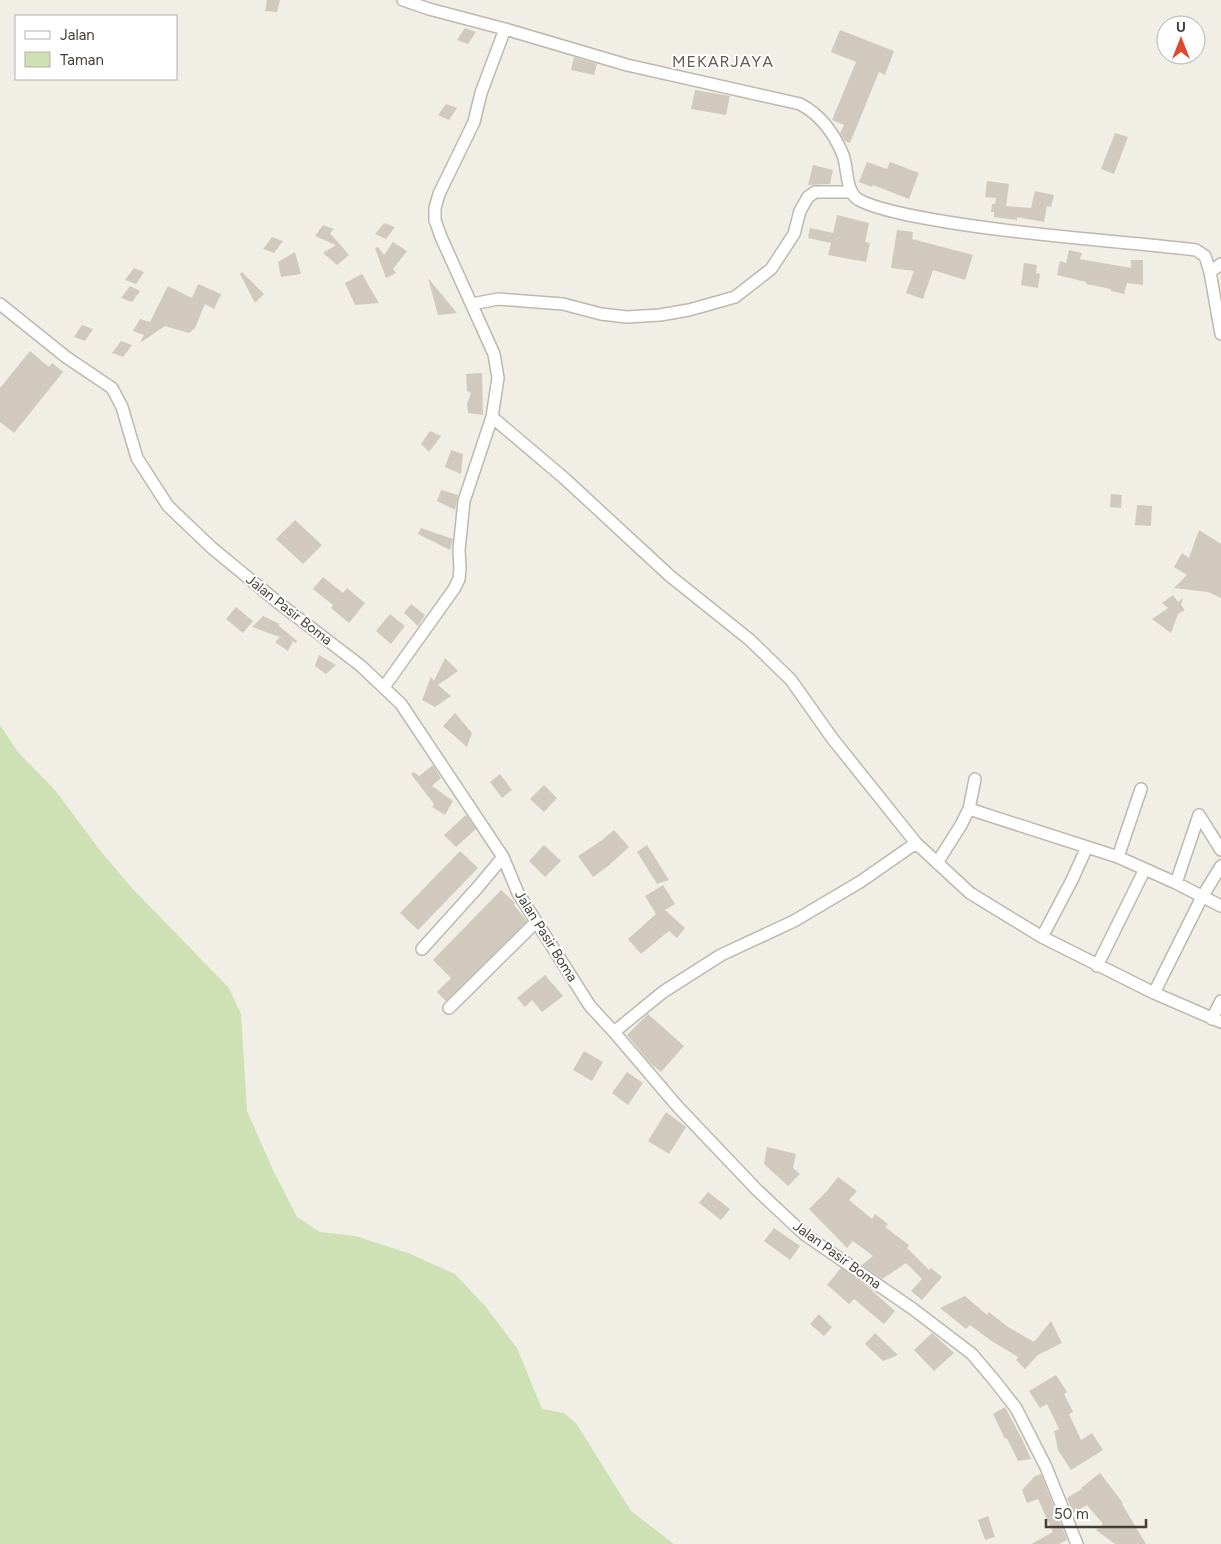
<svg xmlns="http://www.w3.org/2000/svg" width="1221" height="1544" font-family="Figtree,sans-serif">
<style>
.green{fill:#cde1b4}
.building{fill:#d1c9bd}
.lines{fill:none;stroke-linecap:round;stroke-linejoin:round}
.minor-casing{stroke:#beb8ad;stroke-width:14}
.minor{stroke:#fff;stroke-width:11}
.labels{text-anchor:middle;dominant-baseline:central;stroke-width:4;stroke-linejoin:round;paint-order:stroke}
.street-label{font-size:14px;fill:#433e36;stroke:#fff}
.quarter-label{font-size:16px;letter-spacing:1px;fill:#645c4f;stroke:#fff}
</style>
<rect width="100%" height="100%" fill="#f1eee6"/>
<path class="green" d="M0,725L18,752L55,790L99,849L130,886L229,988L241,1014L247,1111L272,1168L297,1217L320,1232L355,1236L408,1253L455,1274L485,1306L517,1348L542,1409L564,1413L576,1423L631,1511L674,1544H0Z"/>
<path class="building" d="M267,0H280L277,12L265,11Z
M465,28L476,32L468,44L457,40Z
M840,30L894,51L885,75L879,72L850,143L845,141L840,133L844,125L832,120L856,62L831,52Z
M574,57L597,64L594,75L571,70Z
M695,90L730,96L726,115L691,109Z
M446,104L457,108L449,120L438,115Z
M1115,133L1128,137L1114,174L1101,169Z
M867,162L887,169L890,162L919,173L909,199L873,185L872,187L859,182Z
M813,165L833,170L830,184L808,185Z
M987,181L1009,184L1006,206L1031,208L1035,191L1054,195L1051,207L1047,206L1044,222L1017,217V220L994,217V212H991L992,204H995L996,198L985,197Z
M837,215L869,223L865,242L870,243L866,262L828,255L831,243L808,238L810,228L833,233Z
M384,223L395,227L386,239L375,234Z
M323,225L334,229L330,233L349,255L337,265L323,253L336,245L315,236Z
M897,230L913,232L912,239L973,255L965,280L933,270L923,299L906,293L914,271L891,268Z
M272,237L283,241L274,253L263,249Z
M393,242L407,251L393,269L396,273L386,278L375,248L378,247L384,255Z
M1069,250L1082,253L1080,259L1131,268V260H1143V285L1127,283L1124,294L1111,291V289L1086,284V282L1057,275L1060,261L1066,263Z
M295,252L301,274L281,277L278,262Z
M1024,263L1037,265L1036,273L1040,274L1038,288L1021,285Z
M134,268L144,272L136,284L125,280Z
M242,272L264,294L255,303L240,274Z
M362,274L370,288L379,303L355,305L345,283Z
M428,278L457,313L438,315Z
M198,284L221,294L214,309L205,304L195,328L189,333L165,326L140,343L144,335L133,331L140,319L150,322L168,286L192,298Z
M130,286L140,291L132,302L121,298Z
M82,325L93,329L85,341L74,337Z
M121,341L132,345L123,357L112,353Z
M30,351L49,367L52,363L63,372L14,433L0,422V388Z
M482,373L483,415L468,413L467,404L471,393L467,391L466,374Z
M430,431L441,436L429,452L421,444Z
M451,450L463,454L461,474L445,467Z
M441,490L458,495L455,510L437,501Z
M1111,494L1122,495L1121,508L1110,507Z
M1137,505L1152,506L1151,526L1135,525Z
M295,520L322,545L303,564L276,539Z
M421,528L453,539L450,550L418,534Z
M1199,530L1221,544V598L1208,592L1174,588L1187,575L1174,567L1182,553L1189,558Z
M323,577L343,593L347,588L365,603L349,623L331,608L333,605L313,589Z
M1173,595L1178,602L1183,598L1181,605L1185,610L1178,614L1171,633L1152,619L1168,608L1162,603Z
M411,604L425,615L418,626L404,613Z
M236,607L253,621L243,633L226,619Z
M390,614L405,626L391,644L376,631Z
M263,616L280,624L278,625L297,641L296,643L293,641L288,651L275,642L280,637L252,627Z
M319,655L336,665L326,674L315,666Z
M445,658L458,671L438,685L451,696L435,707L422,700L431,677L434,681Z
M455,713L472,733L467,747L443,726Z
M433,765L441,778L432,786L453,801L445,815L432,807L434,804L411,774L414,772L419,776Z
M500,774L512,790L502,798L490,782Z
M544,785L557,798L544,812L530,799Z
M466,815L476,829L456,847L444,835Z
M614,830L629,847L607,867L593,877L578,856L601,841Z
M544,845L561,861L545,877L529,861Z
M647,845L669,880L657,884L637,852Z
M460,851L478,868L418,930L400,913Z
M663,885L675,904L665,910L685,928L677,938L669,931L641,954L628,939L656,914L645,896Z
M501,890L515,903L514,905L527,921L446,1001L437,992L451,978L433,960Z
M545,975L563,996L542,1012L532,1000L525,1007L517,998Z
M648,1014L684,1046L661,1072L650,1063L627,1035Z
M584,1051L603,1062L592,1081L573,1070Z
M627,1072L643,1083L628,1105L612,1093Z
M666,1112L686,1127L669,1154L648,1141Z
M767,1147L796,1154L793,1168L800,1174L788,1186L764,1164Z
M838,1177L857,1191L849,1200L872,1219L875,1214L888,1224L885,1227L909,1245L907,1248L929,1270L931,1268L942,1277L922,1300L911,1291L922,1279L906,1263L882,1279L862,1265L873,1256L853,1241L847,1248L809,1209L827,1191Z
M708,1192L730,1209L721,1220L699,1203Z
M774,1228L800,1246L790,1260L764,1241Z
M841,1268L869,1288L895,1311L884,1324L854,1299L849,1304L827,1285Z
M965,1296L987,1315L989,1312L1008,1327L1034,1342L1051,1321L1062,1343L1038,1355L1025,1369L1016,1360L1018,1357L990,1340L970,1325L966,1329L940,1308Z
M819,1314L832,1327L824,1336L810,1324Z
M875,1333L879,1337L898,1355L883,1361L865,1344Z
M932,1333L954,1353L934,1371L914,1350Z
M1056,1375L1067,1392L1064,1394L1073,1412L1069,1414L1081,1440L1092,1433L1103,1450L1071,1470L1058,1450L1054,1431L1059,1429L1047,1404L1040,1408L1029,1391Z
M1005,1407L1022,1439L1031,1459L1018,1461L1007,1438L1005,1439L993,1414Z
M1100,1473L1123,1503L1122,1504L1146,1544H1115L1096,1530L1103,1524L1087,1505L1073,1513L1067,1498L1082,1489L1081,1488Z
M1041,1474L1067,1540L1059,1544H1031L1053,1532L1038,1499L1027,1503L1022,1490L1035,1476Z
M988,1516L995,1537L985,1540L978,1520Z"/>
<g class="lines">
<defs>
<path id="minor" d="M403,0L429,9L505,29L627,65L800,104C821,115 834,133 843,155C848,168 845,192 859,200C880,211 923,218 947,222C1030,236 1113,240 1196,250L1205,256L1210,272L1221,334
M1210,272L1221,264
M0,304L66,357L112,388L122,407L137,458L168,506L212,548L280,604L361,666L401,704L503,857L518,893L590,1006L614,1032L678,1107L757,1190L804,1234L913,1309L972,1354L994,1380L1016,1408L1046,1467L1077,1544
M472,304L498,299L563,304L601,314L627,317L660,315L689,310L735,297L771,269L794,234L800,211L808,197L815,192H851
M492,417L564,478L670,576L750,640L791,680L832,738L916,843L970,893L1042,937L1154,993L1221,1022
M384,687L454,589L459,579L460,568L459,550L464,501L492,417L498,378L494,354L441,237L435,220V208L439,194L474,122L481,93L505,29
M969,809L1118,857L1176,883L1221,906
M1199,815L1221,850
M1118,857L1141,789
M937,863L961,825L969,809L975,779
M1176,883L1199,815
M1042,937L1072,880L1087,847
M422,949L478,887L503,857
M1097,966L1145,869
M1154,993L1202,897L1221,866
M449,1008L536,922
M1212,1019L1221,1001
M614,1032L663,992L721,955L794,921L860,882L916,843"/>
</defs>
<use href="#minor" class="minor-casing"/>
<use href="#minor" class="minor"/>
</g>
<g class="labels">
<g class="street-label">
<text transform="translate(289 610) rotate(38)">Jalan Pasir Boma</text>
<text transform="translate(546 936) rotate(58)">Jalan Pasir Boma</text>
<text transform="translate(837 1255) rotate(36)">Jalan Pasir Boma</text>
</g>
<g class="quarter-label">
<text x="723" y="61">MEKARJAYA</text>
</g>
</g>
<rect x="15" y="15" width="162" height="65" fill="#ffffff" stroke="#b4b2af"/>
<rect x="25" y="31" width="25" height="8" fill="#ffffff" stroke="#b4b2af"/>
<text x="60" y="40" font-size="15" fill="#433e36">Jalan</text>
<rect x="25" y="52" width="25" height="15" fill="#cde1b4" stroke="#b4b2af"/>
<text x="60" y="65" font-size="15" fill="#433e36">Taman</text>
<g transform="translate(1181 40)"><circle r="24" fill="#ffffff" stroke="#b4b2af"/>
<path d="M0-4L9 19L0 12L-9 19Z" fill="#e0472f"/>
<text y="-8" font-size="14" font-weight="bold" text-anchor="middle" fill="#433e36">U</text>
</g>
<path d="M1046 1519v8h100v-8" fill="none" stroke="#433e36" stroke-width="2.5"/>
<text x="1054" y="1519" font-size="15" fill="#433e36" stroke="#ffffff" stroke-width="4" paint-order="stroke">50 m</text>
</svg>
